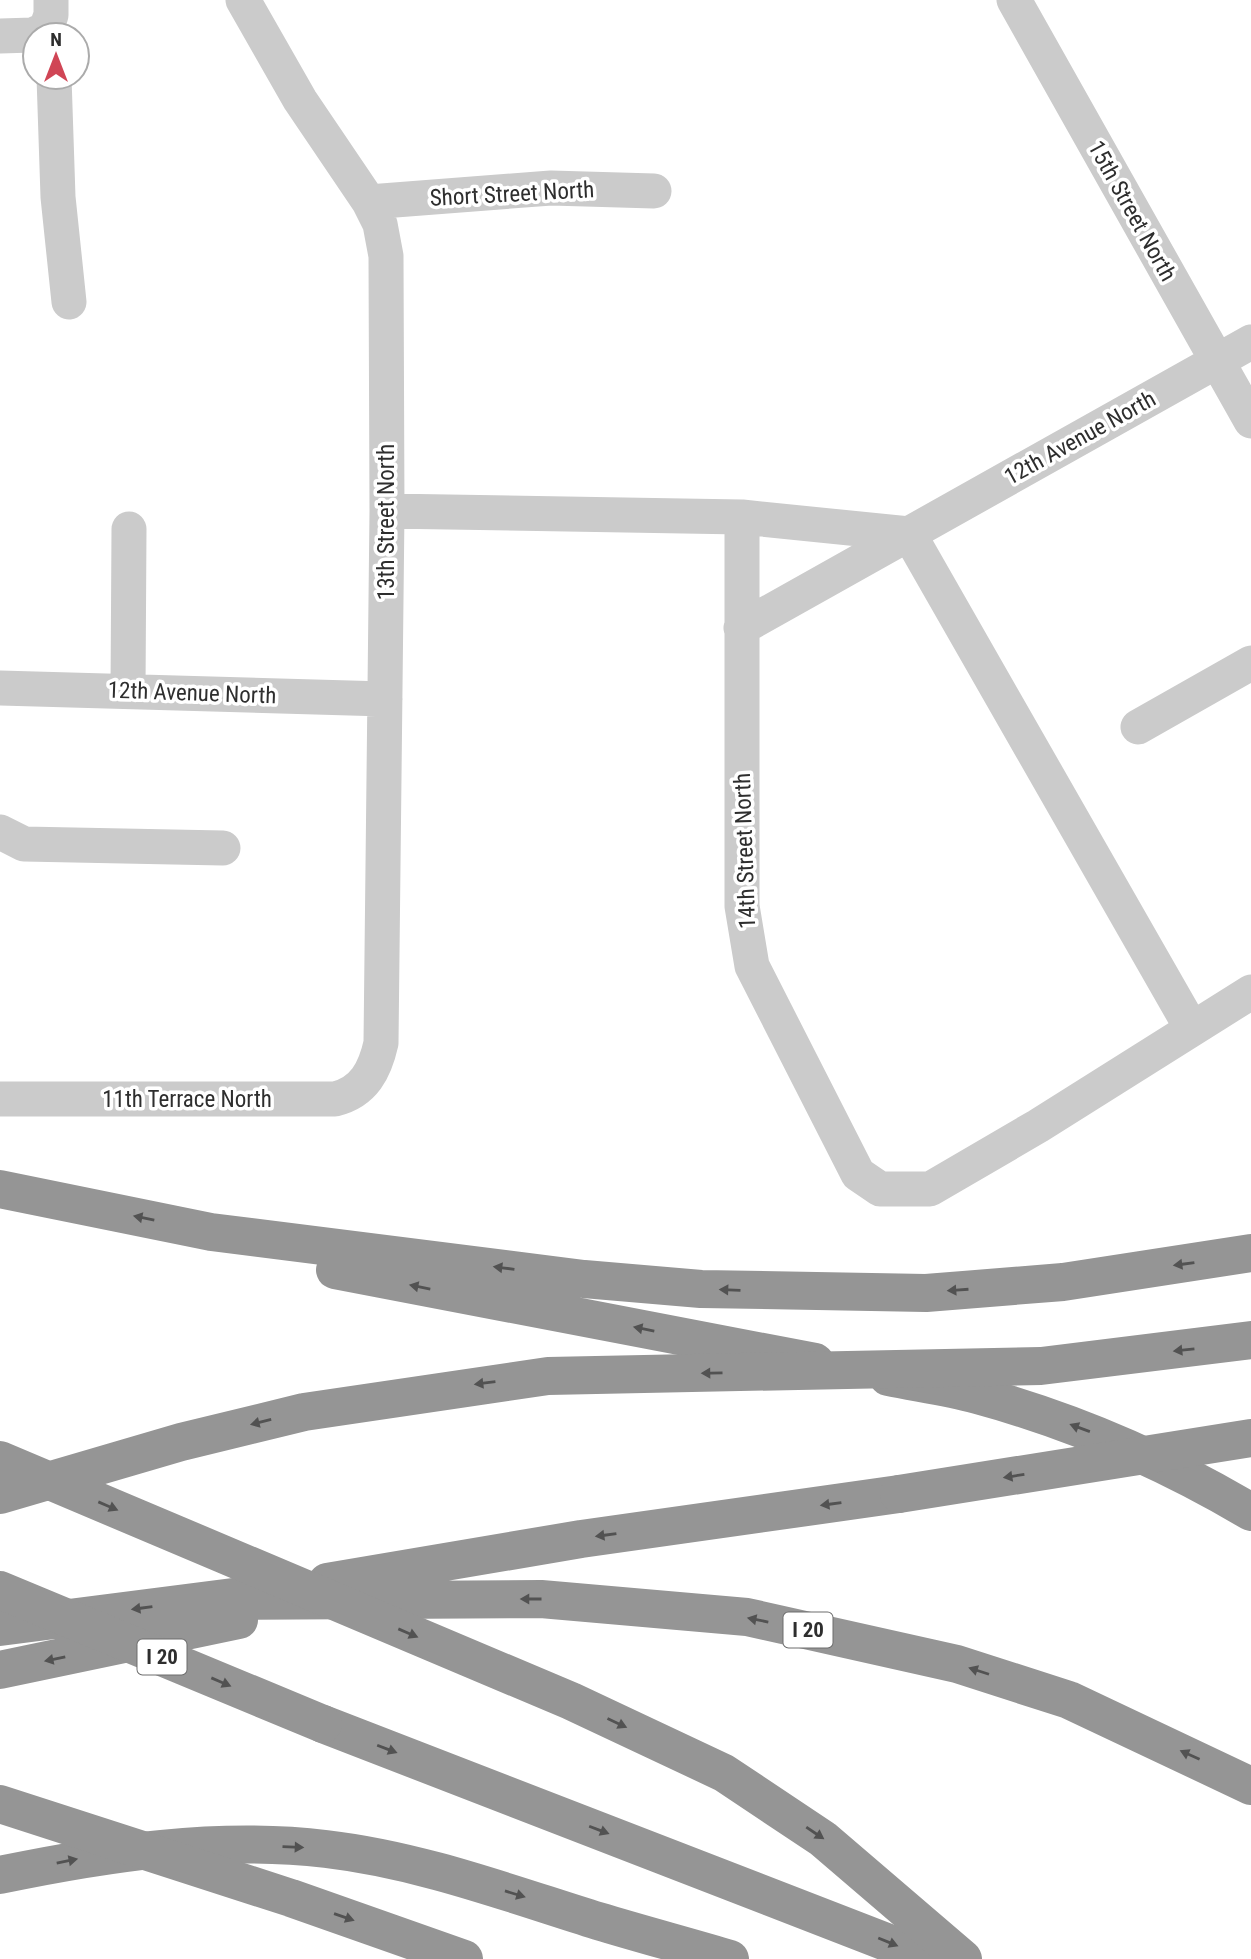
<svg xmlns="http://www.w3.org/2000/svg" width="1251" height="1959" font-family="'Roboto Condensed',sans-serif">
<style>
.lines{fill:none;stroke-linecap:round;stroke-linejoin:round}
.minor{stroke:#cbcbcb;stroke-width:35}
.highway{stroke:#959595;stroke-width:38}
.highway-bridge{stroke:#959595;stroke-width:38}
.oneway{fill:#525252}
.labels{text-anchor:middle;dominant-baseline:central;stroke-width:7;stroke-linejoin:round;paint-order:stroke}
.shield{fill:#fff;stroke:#6d6d6d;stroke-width:2}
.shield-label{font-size:21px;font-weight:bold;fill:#2e2e2e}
.street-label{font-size:23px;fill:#2e2e2e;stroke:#fff}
</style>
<rect width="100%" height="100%" fill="#fff"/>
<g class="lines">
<path class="minor" d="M1014,0L1251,421
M0,36L33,35L46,29L51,15V0
M54,77L58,197L69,302
M369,202L551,188L654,191
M387,511L742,517L909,534L1192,1029
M742,517V906L752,966L858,1174L880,1189H930L1038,1126L1251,992
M741,628L1251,342
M0,688L385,699
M128,691L129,529
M1138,727L1251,663
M0,832L24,844L223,848
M0,1099H335C364,1092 375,1070 381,1043L387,511L386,256L380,224L369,202L300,100L243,0"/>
<path class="highway" d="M0,1189L211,1232L584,1279L701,1289L926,1293L1063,1282L1251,1253
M335,1270L815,1362
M888,1377C917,1383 948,1387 977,1395C1073,1421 1165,1461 1251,1512
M327,1582L581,1539L899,1494
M209,1601L541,1599L747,1617L957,1664L1069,1700L1251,1786
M0,1627L233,1597
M0,1670L239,1620
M323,1724L930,1959
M0,1875C106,1853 217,1836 326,1849C420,1860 508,1893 598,1921C641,1934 686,1946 730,1959"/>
<path class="highway-bridge" d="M0,1460L571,1701L724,1773L823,1839L963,1959
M899,1494L1251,1438
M0,1495L181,1442L304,1412L548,1376L1041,1366L1251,1340
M0,1590L323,1724
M0,1804L291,1898L464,1959"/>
</g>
<defs><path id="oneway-solid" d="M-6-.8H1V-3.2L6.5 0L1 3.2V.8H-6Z" transform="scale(1.75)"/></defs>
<g class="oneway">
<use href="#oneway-solid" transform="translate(144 1218) rotate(-169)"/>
<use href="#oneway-solid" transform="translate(1184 1264) rotate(172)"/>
<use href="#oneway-solid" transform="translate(504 1268) rotate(-173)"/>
<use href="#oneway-solid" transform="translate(420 1287) rotate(-169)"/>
<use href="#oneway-solid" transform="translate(730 1290) rotate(-178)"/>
<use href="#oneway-solid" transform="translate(958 1290) rotate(176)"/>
<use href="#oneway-solid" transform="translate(644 1329) rotate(-169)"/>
<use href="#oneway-solid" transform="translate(1184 1350) rotate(174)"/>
<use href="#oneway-solid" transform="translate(712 1373) rotate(179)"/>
<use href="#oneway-solid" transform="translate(485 1383) rotate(173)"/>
<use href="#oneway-solid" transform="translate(261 1422) rotate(166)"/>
<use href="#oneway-solid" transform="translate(1080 1428) rotate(-160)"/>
<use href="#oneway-solid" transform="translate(1014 1476) rotate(171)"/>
<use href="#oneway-solid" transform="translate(831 1504) rotate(172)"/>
<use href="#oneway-solid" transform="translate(108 1506) rotate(23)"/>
<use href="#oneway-solid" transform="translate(606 1535) rotate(172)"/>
<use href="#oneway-solid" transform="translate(531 1599) rotate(-180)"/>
<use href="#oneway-solid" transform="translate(142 1608) rotate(172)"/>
<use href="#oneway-solid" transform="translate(758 1620) rotate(-169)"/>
<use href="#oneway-solid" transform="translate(408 1633) rotate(23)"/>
<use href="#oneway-solid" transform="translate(55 1659) rotate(168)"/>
<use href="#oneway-solid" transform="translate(979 1671) rotate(-162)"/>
<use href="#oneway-solid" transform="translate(221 1682) rotate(23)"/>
<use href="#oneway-solid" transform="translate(617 1723) rotate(25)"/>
<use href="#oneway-solid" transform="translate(387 1749) rotate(21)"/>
<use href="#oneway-solid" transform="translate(1190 1755) rotate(-156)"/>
<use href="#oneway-solid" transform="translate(599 1830) rotate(21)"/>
<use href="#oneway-solid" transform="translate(815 1833) rotate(34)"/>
<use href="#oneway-solid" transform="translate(293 1847) rotate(2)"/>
<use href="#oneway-solid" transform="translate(67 1861) rotate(-11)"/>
<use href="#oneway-solid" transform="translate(515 1894) rotate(17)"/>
<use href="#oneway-solid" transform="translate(344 1917) rotate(19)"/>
<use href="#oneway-solid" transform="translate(888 1942) rotate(22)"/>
</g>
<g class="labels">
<g class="shield">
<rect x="783.5" y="1612.5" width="49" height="35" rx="5"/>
<rect x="137.5" y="1639.5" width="49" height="35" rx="5"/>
</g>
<g class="shield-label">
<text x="808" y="1630">I 20</text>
<text x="162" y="1657">I 20</text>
</g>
<g class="street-label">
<text transform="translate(512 194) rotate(-3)">Short Street North</text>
<text transform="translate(1132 211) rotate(61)">15th Street North</text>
<text transform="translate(1080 438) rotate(-29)">12th Avenue North</text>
<text transform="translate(386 522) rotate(-90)">13th Street North</text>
<text transform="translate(192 693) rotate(2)">12th Avenue North</text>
<text transform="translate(745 851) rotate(-92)">14th Street North</text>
<text x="187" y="1099">11th Terrace North</text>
</g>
</g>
<g transform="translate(56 56)"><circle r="33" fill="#ffffff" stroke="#ababab" stroke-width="2"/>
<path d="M0-5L12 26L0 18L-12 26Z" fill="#d04555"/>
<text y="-10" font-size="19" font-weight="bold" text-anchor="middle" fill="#2e2e2e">N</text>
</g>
</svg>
